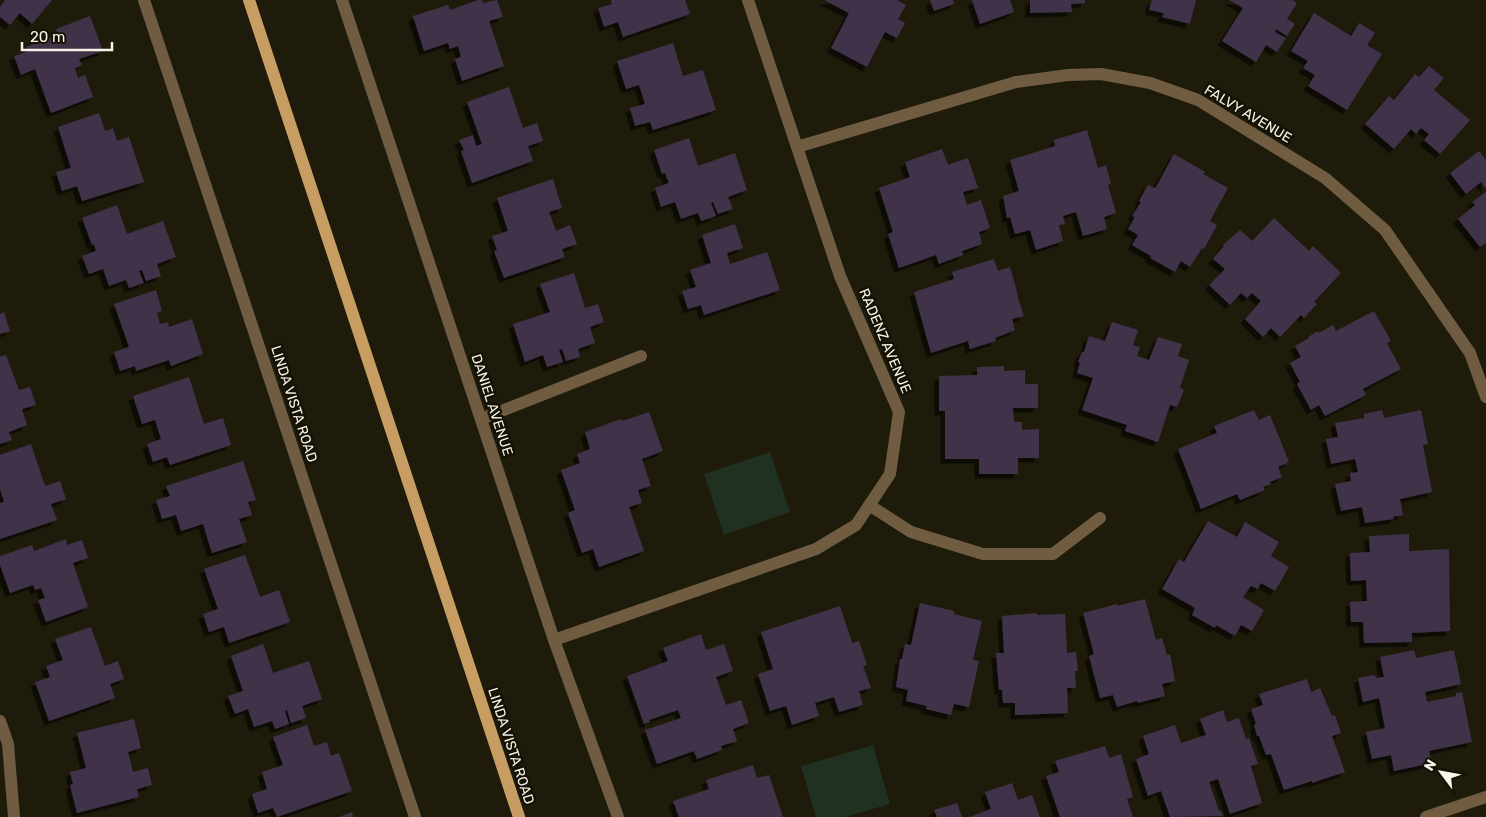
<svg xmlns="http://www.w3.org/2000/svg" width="1486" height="817" font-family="Rubik,sans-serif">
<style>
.green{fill:#213121}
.building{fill:#40324a;filter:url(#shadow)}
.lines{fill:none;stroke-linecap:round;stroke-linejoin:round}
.service{stroke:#6f5c41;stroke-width:12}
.minor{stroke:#6f5c41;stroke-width:12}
.primary{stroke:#c79d63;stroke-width:12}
.labels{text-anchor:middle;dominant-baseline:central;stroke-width:5;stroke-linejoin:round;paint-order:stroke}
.street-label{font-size:14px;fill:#f7f4ea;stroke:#151204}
</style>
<defs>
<filter id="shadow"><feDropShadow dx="-4.5" dy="4.5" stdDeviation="0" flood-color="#0009"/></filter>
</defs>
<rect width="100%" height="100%" fill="#1e1b0b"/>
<path class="green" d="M770,452L790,512L724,535L704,474Z
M873,745L890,804L845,817H816L801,766Z"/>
<path class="building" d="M5,0H52L32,24L20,13L10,25L0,17V7Z
M478,0H482L483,3L497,0L503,17L489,21L504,66L462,81L455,59L461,57L458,46L450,49L448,43L424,51L413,16L448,5L450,10Z
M611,0H685L690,14L623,37L618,22L604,27L598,8L612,4Z
M824,0H897L906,5L898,19L905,23L897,38L885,32L867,67L831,48L849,13Z
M930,0H953L954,4L934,11Z
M972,0H1010L1014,12L980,24Z
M1030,0H1085V3L1071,4L1072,12L1030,13Z
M1152,0H1196L1190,24L1162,17L1164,13L1149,10Z
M1229,0H1292L1297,3L1287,19L1295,24L1287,36L1276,29L1275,32L1286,38L1277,52L1266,45L1256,62L1222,41L1243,8Z
M1314,13L1351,36L1359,23L1375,33L1367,45L1382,54L1347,110L1308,86L1315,75L1303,68L1308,61L1291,51Z
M90,16L103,51L79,59L82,65L75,68L78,78L85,75L93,97L51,113L35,69L21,75L14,56L28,51L26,47L58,35L56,29Z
M673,43L683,76L703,70L716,110L653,130L650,122L635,126L630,108L645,104L639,85L626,89L617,61Z
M1429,66L1444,78L1434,90L1470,120L1440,154L1424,140L1429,134L1421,128L1416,134L1411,129L1394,149L1365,124L1389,96L1394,100L1415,74L1419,77Z
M509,87L523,128L537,123L543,141L528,146L533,161L472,183L461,151L464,150L459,140L473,135L476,146L482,144L467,102Z
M99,113L105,131L113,128L117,141L129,137L144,182L82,201L77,186L62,191L56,172L71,168L58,127Z
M1087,130L1098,168L1106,165L1111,184L1108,185L1116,213L1104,217L1107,229L1083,236L1076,212L1063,216L1065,224L1059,225L1063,241L1036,250L1030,230L1015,234L1010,217L1007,218L1003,196L1019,191L1010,160L1055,146L1054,140Z
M689,138L698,166L735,153L747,190L728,197L733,209L718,214L713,202L711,203L716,216L701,221L698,213L681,219L675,202L661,207L655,188L669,183L665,173L662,174L654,150Z
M942,149L948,165L968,158L978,188L963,192L967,205L981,200L990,228L979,232L982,244L962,251L963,255L939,264L936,255L899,268L888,234L893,232L879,188L910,177L905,162Z
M1479,151L1486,160V189L1481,182L1466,194L1450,173Z
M1174,154L1205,172L1203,174L1228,188L1210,221L1217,225L1204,249L1202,248L1190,267L1181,261L1175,272L1150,258L1151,256L1132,245L1138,235L1128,229L1135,217L1132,216L1141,202L1139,201L1148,185L1155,188L1156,187Z
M553,179L562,208L549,212L556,231L570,225L577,244L562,249L565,257L504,278L494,251L497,250L492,236L508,231L497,198Z
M1486,192V243L1480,247L1458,219L1475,205L1472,202Z
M117,205L127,234L163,221L176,257L157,264L161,276L146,281L142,270L139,271L144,283L129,288L126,280L109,286L103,269L89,274L82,256L96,251L94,244L92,245L82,218Z
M1274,218L1309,251L1313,246L1341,273L1314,302L1317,304L1304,318L1301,315L1280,337L1271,328L1263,337L1245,319L1261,301L1252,293L1247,298L1241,293L1230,305L1209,285L1225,269L1213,259L1224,246L1223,245L1240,230L1252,241Z
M735,224L743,248L727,253L730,264L767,252L780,290L704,315L701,305L688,309L682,291L696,287L690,270L711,263L702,235Z
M994,259L998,271L1010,267L1018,295H1017L1024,316L1012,319L1015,330L995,338L996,341L970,349L968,341L931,353L914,292L954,279L952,272Z
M574,273L585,308L598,304L604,322L590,327L595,343L578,349L580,357L566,361L562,349L559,350L563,362L547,367L543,355L525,362L513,324L550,312L540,284Z
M156,290L162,311L157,313L160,324L168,322L169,327L192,319L203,354L171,366L169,360L136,371L135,366L120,371L114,352L129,347L114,304Z
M1374,311L1391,341L1387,343L1401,369L1363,389L1366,395L1325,416L1319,405L1311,410L1297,384L1300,382L1290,363L1301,357L1295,346L1309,338L1308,337L1318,331L1319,333L1333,325L1336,331Z
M4,312L10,331L0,334V314Z
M1112,322L1138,330L1133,345L1140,347L1137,356L1149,360L1158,337L1182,344L1178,356L1189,360L1180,388L1184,390L1177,407L1170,405L1158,442L1125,431L1127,425L1082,410L1093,378L1077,373L1080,363L1078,362L1082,352H1084L1089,336L1105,341Z
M6,355L19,390L30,387L36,405L22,409L27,425L9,432L12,440L0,444V357Z
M1004,366V371L1025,370V384H1038V408H1013L1014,422H1022V430L1039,429V458H1018V474H979V459H945V411H939V376L977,375V367Z
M189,377L204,424L223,418L231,445L170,465L167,457L153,462L147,444L161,439L155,420L142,424L133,396Z
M1254,410L1259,420L1270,415L1289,462L1278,467L1282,477L1270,482L1271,484L1263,487L1265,490L1240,500L1237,494L1201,509L1178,449L1217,433L1214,426Z
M1382,410L1384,418L1421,410L1428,444L1423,445L1432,492L1400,499L1403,515L1393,517L1394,519L1365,523L1362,507L1341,511L1335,484L1351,481L1350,473L1358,472L1355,459L1331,464L1326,439L1338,437L1335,423L1364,418V414Z
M649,412L663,451L642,459L651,486L638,490L642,503L629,507L644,551L599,567L593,549L582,553L568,513L575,510L561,470L580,463L577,454L590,449L585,432L621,419L622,421Z
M31,444L45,486L60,481L66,499L51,504L57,520L0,539V503L4,502L0,489V455Z
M243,461L256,500L248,502L252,515L239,519L247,542L212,553L203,524L181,531L176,515L162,519L156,500L170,496L166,486Z
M1208,521L1237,537L1245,522L1279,542L1271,556L1289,567L1275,591L1261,583L1258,589L1251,586L1243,597L1264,610L1252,631L1241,625L1235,636L1216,625L1215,628L1192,615L1195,608L1162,589L1179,559L1184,562Z
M1409,534V551L1449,549L1450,631L1412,633V642L1364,643L1363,622H1351L1350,602L1367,601L1366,580L1351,581L1350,553L1370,552L1369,536Z
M66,539L67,545L82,540L88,558L73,563L88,607L46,622L38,600L45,598L41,588L35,590L33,585L10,593L0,565V556L32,545L34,551Z
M245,555L260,597L279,590L290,622L229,643L224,627L209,632L203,614L218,609L204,569Z
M1145,599L1156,640L1162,638L1167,655L1170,654L1175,681L1162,684L1165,696L1138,703L1137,701L1117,707L1113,695L1100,698L1089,656L1094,654L1083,613L1117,604V606Z
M920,603L954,611V614L982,621L973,660L979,661L969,707L954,704L951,715L926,709L927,706L906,701L908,690L896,687L900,659H902L905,644L911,645Z
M840,606L852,643L859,641L867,665L863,666L871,688L859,691L863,705L839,712L834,697L815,703L819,716L792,725L786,706L770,711L758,674L773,669L761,632Z
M1037,613V615L1065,614L1067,653L1076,652L1078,671H1075L1076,688H1067L1068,713L1015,715V703H1003L1002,690H999L996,653H1004L1002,616Z
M91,627L105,666L118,661L124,679L110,684L115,698L49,721L35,682L50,677L46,666L63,660L55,639Z
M701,634L706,650L724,644L733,671L716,677L726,705L741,700L749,723L733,729L737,741L721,746L722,750L697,759L694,751L657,764L645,730L681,718L678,710L649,720L650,722L644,724L627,676L668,661L663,648Z
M263,644L273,673L309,661L322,699L302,706L306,718L291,723L287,710L285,711L289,724L275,729L272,721L254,727L248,709L235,714L228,696L243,691L231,656Z
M1414,650L1416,658L1454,650L1461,684L1425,692L1427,702L1456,696V693L1462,692L1472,742L1429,751L1432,763L1394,771L1391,755L1372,759L1366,732L1385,728L1379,698L1363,702L1358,678L1375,675L1376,678L1384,677L1380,657Z
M1307,679L1311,692L1320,688L1332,716L1335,715L1341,733L1332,736L1345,772L1312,783V781L1284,790L1271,754L1266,755L1259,736H1257L1254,725L1256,724L1251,709L1263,705L1259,694Z
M1223,710L1227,722L1239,718L1246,739L1249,738L1258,764L1251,766L1262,803L1230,814L1218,779L1209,782L1219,811H1221L1223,816L1170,817L1161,791L1148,796L1136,759L1149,754L1143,736L1175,725L1181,743L1206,735L1200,719Z
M134,719L141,748L128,752L133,772L148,768L152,785L137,789L139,797L77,813L70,785L73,784L70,772L86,768L77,733Z
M307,725L314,746L327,742L331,756L339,753L352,791L277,817L273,808L258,813L252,794L267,789L262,772L283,765L273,737Z
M1105,746L1109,758L1121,754L1133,797L1127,799L1133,817H1060L1046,776L1059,772L1055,761Z
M753,765L757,778L769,775L783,817H679L673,801L709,789L706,780Z
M1012,783L1018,800L1032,795L1040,817H969L991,809L985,792Z
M957,803L962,817H937L934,810Z
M352,812L353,817H339Z"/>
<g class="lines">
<path class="service" d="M481,419L641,356"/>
<path class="minor" d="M144,0L415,817
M342,0L554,640L618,817
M797,147L1016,82L1068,75L1101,74L1150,83L1198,100L1325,178L1385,230L1470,353L1486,397
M869,505L911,532L983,554H1053L1100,518
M554,640L816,549L856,525L890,474L899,412L840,276L748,0
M0,721L8,744L14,817
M1426,817L1486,797"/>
<path class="primary" d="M249,0L519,817"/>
</g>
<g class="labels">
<g class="street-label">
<text transform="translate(1248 114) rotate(31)">FALVY AVENUE</text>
<text transform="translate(885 341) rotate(67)">RADENZ AVENUE</text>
<text transform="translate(294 404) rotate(72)">LINDA VISTA ROAD</text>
<text transform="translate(492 405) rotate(72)">DANIEL AVENUE</text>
<text transform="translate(511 746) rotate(72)">LINDA VISTA ROAD</text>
</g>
</g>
<g transform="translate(1441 772) rotate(302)" stroke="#151204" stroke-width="4" paint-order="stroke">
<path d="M0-4L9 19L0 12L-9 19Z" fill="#f7f4ea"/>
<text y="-8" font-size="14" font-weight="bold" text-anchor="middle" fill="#f7f4ea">N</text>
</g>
<path d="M22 42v8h90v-8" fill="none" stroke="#f7f4ea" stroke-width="2.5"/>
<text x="30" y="42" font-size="15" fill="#f7f4ea" stroke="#151204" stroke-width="4" paint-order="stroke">20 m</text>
</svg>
